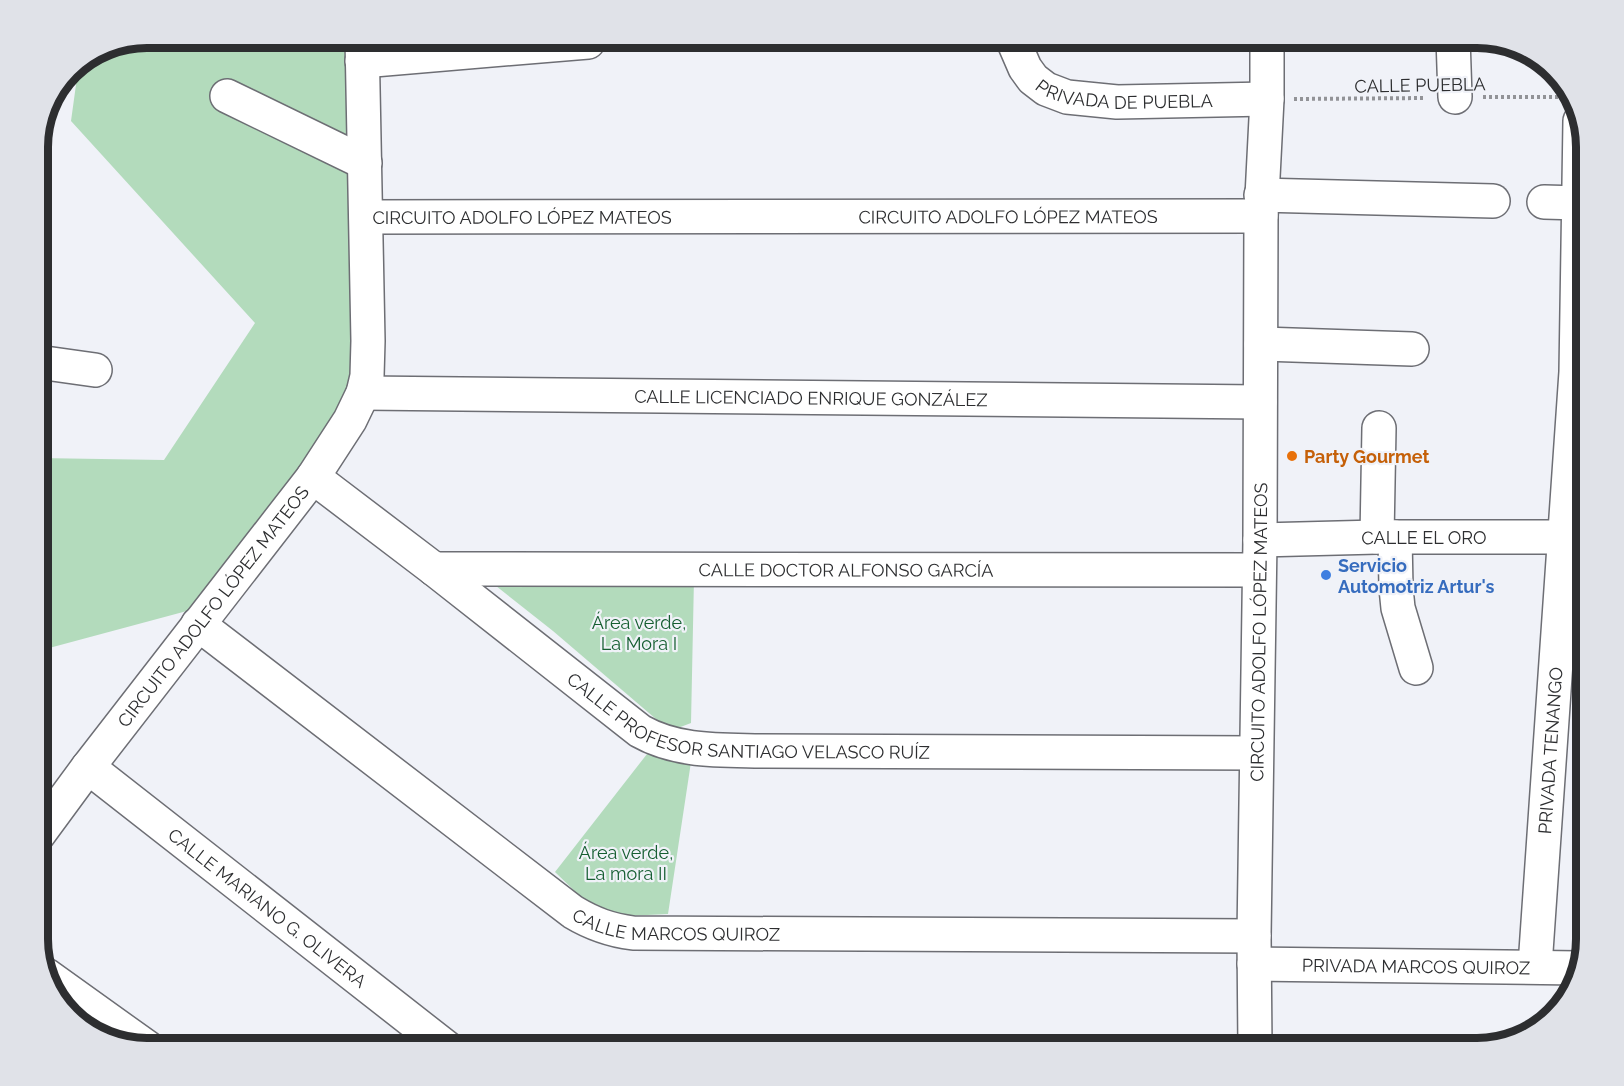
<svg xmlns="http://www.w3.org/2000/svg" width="1624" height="1086" font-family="Raleway,sans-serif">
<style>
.green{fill:#b3dbbc}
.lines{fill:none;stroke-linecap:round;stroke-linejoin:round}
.minor-casing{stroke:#6d6e74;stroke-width:36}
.path{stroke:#929397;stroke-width:4;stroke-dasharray:3 3;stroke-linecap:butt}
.minor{stroke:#fff;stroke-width:33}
.food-dot{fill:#e8710a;stroke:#f0f2f8;stroke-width:2}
.shop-dot{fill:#3f7fe0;stroke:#f0f2f8;stroke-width:2}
.labels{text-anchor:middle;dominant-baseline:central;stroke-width:4.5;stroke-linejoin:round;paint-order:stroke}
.street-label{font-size:18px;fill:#2d2e30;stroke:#f0f2f8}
.food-label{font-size:18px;font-weight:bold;fill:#c56008;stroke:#f0f2f8;text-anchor:start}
.shop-label{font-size:18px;font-weight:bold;fill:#366cbe;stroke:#f0f2f8;text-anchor:start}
.park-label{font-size:18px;fill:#155e31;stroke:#f0f2f8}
.rim{fill:none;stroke:#2d2e30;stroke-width:8}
</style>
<rect width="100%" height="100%" fill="#f0f2f8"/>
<path class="green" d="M147,38H349L364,378L198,608L38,651V458L164,460L255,323L71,121L79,63L105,46Z
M694,578L691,723L670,731L553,631L491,582Z
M647,754L691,762L668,914L626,916L590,906L555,872Z"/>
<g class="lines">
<defs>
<g id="minor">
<path id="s1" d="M1012,38L1025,68L1033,79L1046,89L1067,97L1117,102L1267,99"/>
<path d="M1453,38L1455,97"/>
<path d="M362,61L588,42"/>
<path d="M227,96L365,163"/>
<path d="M1261,195L1493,201"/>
<path d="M1544,202L1580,203"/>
<path id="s2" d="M366,217L1261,216"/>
<path d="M1261,344L1412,349"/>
<path d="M38,362L95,370"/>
<path id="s3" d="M363,393L1260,402"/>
<path id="s4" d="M313,477L434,569L640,731C677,752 719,750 761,751L1256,753"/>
<path d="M1377,537L1379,428"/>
<path d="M1395,537L1396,588L1398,608L1416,668"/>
<path id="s5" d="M1260,540L1377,537H1586"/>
<path id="s6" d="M434,569L1259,570"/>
<path id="s7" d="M198,624L573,912C593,924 610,930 633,933L1254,936"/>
<path id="s8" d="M88,767L447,1048"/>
<path id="s9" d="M38,835L88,767L313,477L350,420L363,393L367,376L368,341L362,38"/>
<path id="s10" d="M1254,964L1578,968"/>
<path id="s11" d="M1535,966L1576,372L1580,121"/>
<path d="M46,975L148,1048"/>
<path id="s12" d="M1255,1048L1254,936L1260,540L1261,216L1267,99V38"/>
</g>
</defs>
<use href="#minor" class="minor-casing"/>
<path class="path" d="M1483,97H1563
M1294,99L1425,98"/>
<use href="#minor" class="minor"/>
</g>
<circle class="food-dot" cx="1292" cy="456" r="6"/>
<circle class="shop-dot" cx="1326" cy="575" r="6"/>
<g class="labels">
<g class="street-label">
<text transform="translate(1420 85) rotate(-1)">CALLE PUEBLA</text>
<text stroke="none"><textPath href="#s1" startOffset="142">PRIVADA DE PUEBLA</textPath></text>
<text stroke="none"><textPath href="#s2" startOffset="642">CIRCUITO ADOLFO LÓPEZ MATEOS</textPath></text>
<text stroke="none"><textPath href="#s2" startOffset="156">CIRCUITO ADOLFO LÓPEZ MATEOS</textPath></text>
<text stroke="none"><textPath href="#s3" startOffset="448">CALLE LICENCIADO ENRIQUE GONZÁLEZ</textPath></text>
<text stroke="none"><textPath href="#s5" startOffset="164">CALLE EL ORO</textPath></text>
<text stroke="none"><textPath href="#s6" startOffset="412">CALLE DOCTOR ALFONSO GARCÍA</textPath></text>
<text stroke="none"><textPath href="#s9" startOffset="288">CIRCUITO ADOLFO LÓPEZ MATEOS</textPath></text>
<text stroke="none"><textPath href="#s12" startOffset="416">CIRCUITO ADOLFO LÓPEZ MATEOS</textPath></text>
<text stroke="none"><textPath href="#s4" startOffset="516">CALLE PROFESOR SANTIAGO VELASCO RUÍZ</textPath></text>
<text stroke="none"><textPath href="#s11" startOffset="216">PRIVADA TENANGO</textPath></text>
<text stroke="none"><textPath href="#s8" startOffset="228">CALLE MARIANO G. OLIVERA</textPath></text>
<text stroke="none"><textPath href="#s7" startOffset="579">CALLE MARCOS QUIROZ</textPath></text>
<text stroke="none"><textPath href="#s10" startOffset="162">PRIVADA MARCOS QUIROZ</textPath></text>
</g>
<g class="food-label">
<text x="1304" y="456">Party Gourmet</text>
</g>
<g class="shop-label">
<text x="1338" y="565">Servicio<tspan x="1338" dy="21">Automotriz Artur's</tspan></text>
</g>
<g class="park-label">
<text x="639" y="622">Área verde,<tspan x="639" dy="21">La Mora I</tspan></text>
<text x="626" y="852">Área verde,<tspan x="626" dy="21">La mora II</tspan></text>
</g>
</g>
<path d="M0 0H1624V1086H0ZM147 48H1477A99 99 0 0 1 1576 147V939A99 99 0 0 1 1477 1038H147A99 99 0 0 1 48 939V147A99 99 0 0 1 147 48Z" fill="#e0e2e8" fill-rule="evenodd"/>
<path class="rim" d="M147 48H1477A99 99 0 0 1 1576 147V939A99 99 0 0 1 1477 1038H147A99 99 0 0 1 48 939V147A99 99 0 0 1 147 48Z"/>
</svg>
